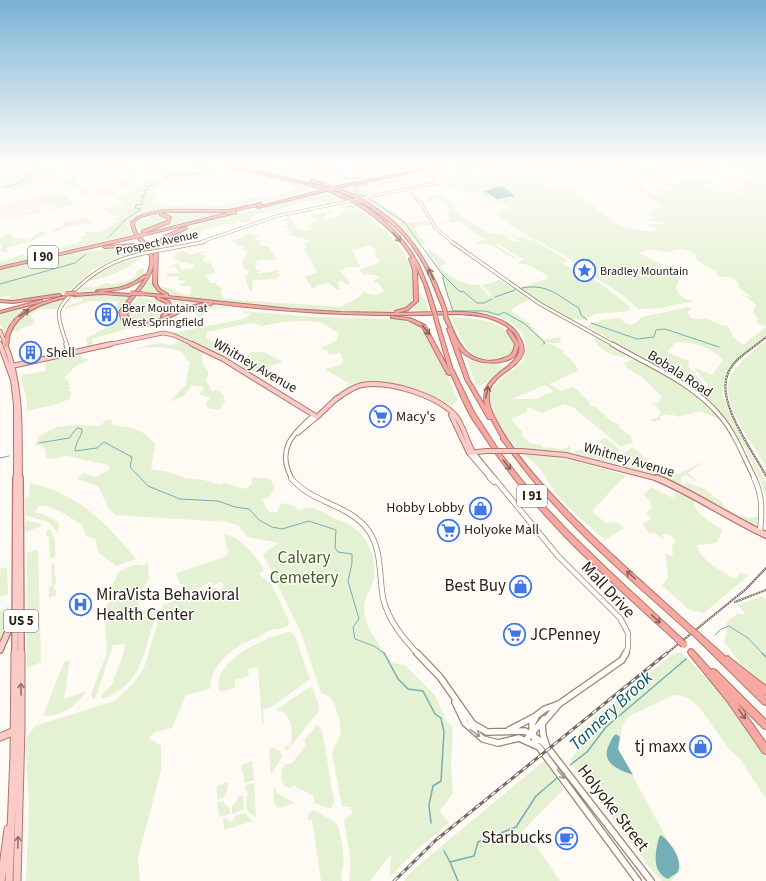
<svg xmlns="http://www.w3.org/2000/svg" width="766" height="881" font-family="'Source Sans 3',sans-serif">
<style>
.education{fill:#fcede7}
.green{fill:#e5f1d3;fill-rule:evenodd}
.water{fill:#74aeb6}
.lines{fill:none;stroke-linecap:round;stroke-linejoin:round}
.stream-far1{stroke:#74aeb6;stroke-width:1}
.stream{stroke:#74aeb6;stroke-width:1.5}
.minor-far4-casing{stroke:#9c846a;stroke-width:3}
.minor-far3-casing{stroke:#9c846a;stroke-width:4}
.minor-far2-casing{stroke:#9c846a;stroke-width:5.5}
.minor-far1-casing{stroke:#9c846a;stroke-width:6}
.minor-casing{stroke:#9c846a;stroke-width:8}
.major-far3-casing{stroke:#ae776f;stroke-width:4.5}
.major-far2-casing{stroke:#ae776f;stroke-width:6}
.major-far1-casing{stroke:#ae776f;stroke-width:8}
.major-casing{stroke:#ae776f;stroke-width:9}
.highway-casing{stroke:#ae776f;stroke-width:2}
.minor-far4{stroke:#fff;stroke-width:2}
.minor-far3{stroke:#fff;stroke-width:2.5}
.minor-far2{stroke:#fff;stroke-width:3.5}
.minor-far1{stroke:#fff;stroke-width:4.5}
.minor{stroke:#fff;stroke-width:5.5}
.major-far3{stroke:#facbc7;stroke-width:3}
.major-far2{stroke:#facbc7;stroke-width:4}
.major-far1{stroke:#facbc7;stroke-width:5.5}
.major{stroke:#facbc7;stroke-width:7}
.highway{fill:#f6a8a1;fill-rule:evenodd}
.rail-far1-casing{stroke:#736a61;stroke-width:2}
.rail-casing{stroke:#736a61;stroke-width:3}
.rail-far1{stroke:#fff;stroke-width:1;stroke-dasharray:1.5;stroke-linecap:butt}
.rail{stroke:#fff;stroke-width:1.5;stroke-dasharray:5;stroke-linecap:butt}
.minor-bridge-far1-casing{stroke:#9c846a;stroke-width:3;stroke-linecap:butt}
.minor-bridge-casing{stroke:#9c846a;stroke-width:4;stroke-linecap:butt}
.major-bridge-casing{stroke:#ae776f;stroke-width:6;stroke-linecap:butt}
.highway-bridge-far2-casing{stroke:#ae776f;stroke-width:4;stroke-linecap:butt}
.highway-bridge-far1-casing{stroke:#ae776f;stroke-width:5;stroke-linecap:butt}
.highway-bridge-casing{stroke:#ae776f;stroke-width:8;stroke-linecap:butt}
.minor-bridge-far1{stroke:#fff;stroke-width:2}
.minor-bridge{stroke:#fff;stroke-width:2.5}
.major-bridge{stroke:#facbc7;stroke-width:4}
.highway-bridge-far2{stroke:#f6a8a1;stroke-width:3}
.highway-bridge-far1{stroke:#f6a8a1;stroke-width:3.5}
.highway-bridge{stroke:#f6a8a1;stroke-width:6}
.oneway{stroke:#8e625a}
.oneway2{stroke:#90746c}
.oneway3{stroke:#9e9994}
.labels{text-anchor:middle;dominant-baseline:central;stroke-width:3;stroke-linejoin:round;paint-order:stroke}
.far-street-label{font-size:12px;fill:#271d12;stroke:#fff}
.far-poi-label{font-size:12px;fill:#271d12;stroke:#fff;text-anchor:start}
.shield{fill:#fff;stroke:#686159;stroke-width:1}
.shield-label{font-size:13px;font-weight:bold;fill:#271d12}
.poi-label{font-size:14px;fill:#271d12;stroke:#fff;text-anchor:start}
.street-label{font-size:14px;fill:#271d12;stroke:#fff}
.near-park-label{font-size:17px;fill:#475b1c;stroke:#fff}
.near-poi-label{font-size:17px;fill:#271d12;stroke:#fff;text-anchor:end}
.near-street-label{font-size:17px;fill:#271d12;stroke:#fff}
.near-water-label{font-size:18px;font-style:italic;fill:#005862;stroke:#fff}
</style>
<rect width="100%" height="100%" fill="#fffaf4"/>
<path class="education" d="M0,164H38L40,172L0,179Z
M55,194L59,199L41,204L36,213L0,220V204Z"/>
<path class="green" d="M35,164H70L64,165L53,172L80,170L82,172L60,174L63,176L60,177L61,179L50,183L48,181C36,182 11,191 0,188V178C12,176 24,176 34,169Z
M115,164H129L143,177L111,194L94,198L97,189L120,184L115,181L129,176L127,172L122,173L121,170C111,170 105,167 95,167Z
M153,164H162C164,165 164,167 166,169C170,174 185,172 189,168L176,164L207,165L204,166L205,167C237,165 288,179 320,188L231,209L150,212C140,215 133,217 126,225L133,234L0,266V262L24,254L25,256L77,243L83,240L79,237L85,235V231C96,235 110,230 117,220H110L120,217L113,215L103,209V207L109,209L124,204L116,198C130,193 147,175 162,180L161,184L154,192L157,194L153,195C155,199 157,202 161,204C169,208 219,207 226,205C236,201 246,199 256,197L258,199C270,199 286,192 298,189C279,176 253,177 232,172L164,179L155,174L160,173V171Z
M465,164H515L512,165L515,167L513,168L508,164L497,165L495,168L498,170L485,169L486,170H480L478,172L480,174L450,180L442,179L448,178L446,176L451,175V172L446,169L432,172H430L438,170L437,169Z
M539,164L563,167L552,169V173L526,166Z
M574,164L596,166L595,164H605L606,166L603,169L609,172L578,169Z
M617,164H670L678,168C665,166 652,167 638,170L637,169L643,167L638,164H630L628,167L632,170L627,169L611,172L607,169L618,166Z
M687,164H704L734,177L753,180H755L752,177L737,174L721,164H766V335L730,366L725,377L722,393L729,413L766,482V498C760,474 739,434 723,416C716,408 708,402 701,395L707,390L708,385L693,367L712,375L723,360C717,353 704,346 695,344C688,342 682,343 676,342L667,352L689,361L688,366L703,383L701,387L696,389L682,379L586,326L602,320L620,318L626,324C640,325 633,323 642,317L688,307L691,309L688,312L690,317L695,319H707L721,325L728,326L734,338L743,345L766,327L756,322L758,319L753,313L756,305L745,296L751,297L737,286L739,284L734,278L717,276L716,270L705,266L696,259V255C690,249 675,246 669,253L651,249L639,253L665,266L674,268L673,270L679,280L676,287C679,297 684,299 694,301L660,308L638,309L623,295L584,270V267L573,263L572,260C551,246 510,230 496,213L511,208L493,199L484,198L485,196C477,191 468,193 459,191C452,189 447,185 441,183L489,174L499,183L517,186L498,172L501,171L505,175L514,177L517,174L535,181L551,175L555,176L538,183L551,189L569,187L577,193L572,194L573,195L581,196L586,203L598,207L596,210L612,219L609,220C622,228 640,232 656,231V228L645,224H663L666,222L648,220L647,219H659L648,215L650,214L637,206L650,212L663,206L628,185L630,184L627,182H635L642,186L639,187L646,189L644,192L653,195L659,194L656,190L659,189L667,191L675,189L660,181L636,174H653L673,184L681,183L680,180L690,181L692,179L690,178L716,181L704,186L720,192L746,193L736,191H730L725,186H729L731,184L728,181H729L741,187L748,186L730,180L744,183L742,180L699,169L693,171L683,166Z
M423,172L427,173L408,177L410,179L415,178L419,181L417,183L411,180L384,184V189L386,191L380,189L370,190L375,192H366L370,197L363,199L339,188L346,187L344,189L366,183L371,184Z
M80,174L75,177L76,181L74,183L82,185L89,191L88,196L75,189L68,190L72,187L65,184L64,181L73,180V175Z
M327,191L349,201L343,202L337,199L332,200L331,201L339,203L331,205C314,195 300,203 284,207L285,209L254,215C252,216 252,219 250,221C246,225 238,220 233,222L237,224H223L189,235L174,247L159,249L161,243L167,237L199,224Z
M62,193L74,204L49,211L57,204L42,205L40,209L42,212L0,221L31,212L39,204L50,201L34,203L33,199L50,196L52,200V194Z
M440,194L452,195L442,197L457,207L453,208V210C459,215 486,232 490,233C499,233 503,235 511,238L508,240L523,243L506,231L518,237H524L537,245L530,238L566,259L567,261L563,263C571,270 582,271 591,277C604,286 617,296 629,306V309L631,311C626,312 598,313 595,314C587,319 583,321 572,319C560,317 531,295 519,288L547,279V275L528,265L518,263L523,259L498,244L496,245L518,259C501,256 496,239 475,245L474,244L485,239L476,234L461,222L436,224L449,222V216L445,212L450,210L440,199L430,200L431,201L423,203L421,201L429,200L426,197Z
M371,199L396,212V215L407,223L428,221L431,224L430,226L418,225L419,227L414,228L426,245L421,246C404,229 387,210 365,200Z
M352,203L358,206L357,208C385,231 412,246 414,288C414,300 409,308 396,311C377,315 357,311 338,311C286,310 232,303 180,297L166,293L161,287C169,287 179,293 188,295L191,293V286H180V284L187,282L186,281L178,280V276L167,277V273H179L176,267L168,268L177,263L182,270L192,268L195,265L178,261L174,257L177,252L185,251L190,255L203,251L200,254L207,256L203,259V262L210,263L216,273L206,275L210,283H215L222,289L220,292L225,299L340,307L358,298L364,291C370,296 378,296 384,291L379,284L373,281L379,278L378,276L367,274L363,275L360,270L380,262L375,255L376,250L369,246L352,250L360,267H347L340,271L349,281V285L341,281L337,283L340,289L337,290L329,283L316,285V288H312L305,277L316,273L317,271L304,248H307L304,244L310,242L305,239L288,235L290,232L287,230L288,228L282,227L288,225L287,223L281,220L287,219L286,216H289C299,229 295,232 313,230L310,224L318,222L310,215L328,212L327,208L334,211L323,216L326,219C333,219 344,213 347,208L342,207L341,205Z
M228,211L151,231L167,225L171,218L164,214H149Z
M150,215L164,216L168,219L167,222L142,231L139,227H136L139,220Z
M86,217L93,223C86,224 78,224 74,225C65,227 58,233 50,231L64,226L62,223Z
M43,231L47,233L32,241L6,248L8,250L6,253L0,250L2,246L0,243V237L10,233L14,238L31,239L35,234Z
M246,233L253,235H258L261,237L254,239L262,241L258,245L269,247L277,260H259L255,263L256,270H264L257,272L258,274L278,270L279,271L276,273L280,275L277,279L253,280L252,291L249,290L245,276L248,274L249,271L245,270L243,266V259L246,257L247,251L243,249L245,247L237,246L231,240L241,238Z
M131,246H138L144,252L113,260L93,269L67,293L11,300L9,299L11,296L0,297V270L77,253Z
M429,249L448,264L441,266L442,269C453,279 464,285 479,285L490,297L492,296L482,285L500,280L525,297L528,300L513,308L512,312L528,322L544,340L560,337L561,343H548L565,351L562,352C569,358 575,361 578,371L549,384L561,391L573,387L583,395L581,396L584,397L590,402L589,405L597,408L611,421L619,424V427L632,437L631,438L633,442L621,447L574,408L565,404L542,413L530,407L526,409L527,412L511,419L523,433L521,434L530,443L537,445V444L542,445V447L562,449L568,447L570,444L571,452L516,448C508,435 488,411 490,396C492,381 512,373 521,363C532,349 525,332 512,324C492,312 472,310 450,312L448,309L451,307L441,276L443,274L428,252ZM545,385L554,392L545,394L537,399H512Z
M145,255C131,267 105,280 86,281C101,266 123,259 145,255Z
M144,268L143,276C125,291 101,290 78,291L82,287H98L106,283C116,286 126,282 135,277L137,270Z
M154,277L155,287L164,295L141,293L151,278Z
M419,293L425,299L428,311L412,310L419,300Z
M92,295L130,297L117,313L122,323C142,330 158,322 177,315L178,317L156,326L126,329L92,339L93,345L86,347L87,343L85,339L106,328L104,325L119,301H90L64,310L66,306L82,301V299H72V297Z
M138,297L164,302L169,308C162,319 137,329 127,315V311Z
M63,298L57,308C47,312 42,304 30,316L34,320V324L20,329L18,332L13,331C15,311 47,302 63,298Z
M50,300C31,306 17,316 5,333L0,324V313Z
M168,300L202,303L203,304L184,308L167,317L172,308Z
M208,306L233,308L203,309L204,314L199,318L198,315L191,311Z
M243,311L318,317L396,319L416,324L425,332L443,366L458,400L451,406L437,398L396,385L375,381L350,384L325,369L340,365L344,361L340,353L329,355L327,350L320,349L337,340L338,333L323,323L306,321L283,322L262,326L251,323L207,332L206,338L226,349L235,351L237,356L232,360L172,333L243,319L250,315L249,313L244,314Z
M451,317C471,317 525,322 511,354C473,371 464,346 451,317Z
M596,337L625,354V357C612,356 600,351 594,339Z
M766,340V467C754,444 717,401 731,375C739,361 754,351 766,340Z
M181,341L202,350L203,365L209,373L206,380L212,391L218,390L224,396L225,402L219,410L208,408L205,404L210,398L199,394L204,390L203,387L192,385L184,396L168,402C176,397 179,389 186,385L190,361H187L183,353C166,345 151,347 134,349L159,343L173,345Z
M80,352L82,357L88,360L76,366L64,378L68,380L70,389L66,391H71L70,399L57,404L27,411C28,399 23,387 21,375L45,371L46,361Z
M251,352H264L283,362L253,372L242,367L243,359Z
M633,359C665,376 697,392 721,420L700,411L677,417L673,411L675,416L666,414L659,417L661,420L652,422L651,419L657,418L661,413L655,404L650,402L655,403L661,400L659,398L662,397L643,378L627,368L624,363Z
M467,360C477,363 500,363 506,368L481,386L476,385Z
M106,420H112L111,425C130,427 143,428 155,444L151,469L169,472L185,478L204,480L221,485L225,483L245,489L251,485L253,477L270,479L275,487L269,497L262,500L269,512H277L281,503L295,506L298,511C311,504 322,511 334,518C340,521 348,523 353,527C369,538 376,559 374,578C373,587 364,597 364,607C364,628 381,647 393,663L405,665L435,695L446,721L453,727L451,764L453,793L440,811L449,823L414,852L390,877L391,854L370,881H349C353,862 348,842 344,823L345,818L352,814L351,807L342,806L332,753L341,733L340,722L334,702L329,696L321,693L301,633L263,554L279,543L247,537L238,525L227,522L116,515L109,509L98,486L78,479L83,473L97,477L109,470V465L66,456L53,459L46,458V451L42,445L35,446L39,436L57,427L73,425L100,426Z
M606,438L619,449L613,463L575,454V451L577,450L594,451L595,453L601,455V453L605,455L610,453L609,451L610,450L598,441Z
M633,447L658,470L678,474L731,448L703,462L688,473L696,480L694,481L686,475L682,476L681,486L652,474L624,467L620,462L621,455Z
M521,454L552,455L626,475L593,510L594,513L606,523L617,522L624,528L605,540C589,526 572,512 557,495C544,478 542,464 521,454Z
M686,482L705,489L724,504V507C736,515 746,520 759,516L757,524L752,525L684,486Z
M30,483C79,494 105,522 136,559L116,566L99,553L95,539L86,536L82,525L73,519H70L69,516L48,506H38L35,512L46,515L58,522L59,533L48,522L27,516L25,515V499L29,496Z
M651,487L673,498L675,492L694,499C693,514 711,522 723,530L716,543L697,545C700,561 722,571 736,579L741,572L748,576L704,613L689,610L662,585L668,578L665,553L673,557L672,547L676,539L667,534L662,535L664,539L652,532L650,534L642,524L651,519L646,513L652,508L650,502L644,494Z
M26,520L44,525L26,532L24,530Z
M50,529L55,542V557L50,559L49,537L46,536V531Z
M225,534C240,537 258,557 264,570L259,574L271,584L289,621V625C284,628 279,629 275,629C270,630 263,634 258,637C234,647 212,661 210,689L186,695L172,728L155,732L149,738L161,746V770L138,858L140,881H26L29,807L26,745L27,737L35,726L114,701C126,692 138,680 145,665L163,605L216,587L217,590L224,587L222,582L213,585L212,582H210L197,590L187,593L184,584H180L176,573L227,556C230,547 223,543 225,534Z
M38,549L41,662L27,668V553Z
M54,563L56,583L53,587L54,589L56,590V595L49,598V586L52,585L51,564Z
M148,563L149,579L140,593L138,607L141,611L155,609L157,612C143,649 145,683 103,699L101,695L112,684L123,655L125,644L113,645L96,697L93,700L91,694L106,655L107,645L103,610L108,603L107,589L115,581L117,573C125,569 135,562 143,566Z
M7,567L8,594L0,597V569Z
M762,596L766,599V686L740,663L728,646L724,643L727,629L726,623L738,613L746,615L738,605Z
M9,606L5,631L0,641V611Z
M289,632L293,633L296,639L310,679L270,708L263,709L264,722L262,724L258,667L248,669L249,676L235,680V688L220,692C209,662 267,636 289,632Z
M681,652L709,681L739,717L766,758V799L740,759L729,749L699,707L687,697L674,695L629,716L623,724L618,749L679,861L682,868L671,881H662L654,873L579,774L570,760L581,746L586,744L580,739V730L673,654Z
M70,660L64,699L86,691C79,704 59,718 43,716L64,662Z
M310,687L313,688L319,707L318,712L286,752L284,746H290C293,733 293,717 280,710L278,712L277,709Z
M317,725L322,730L334,802L332,807L329,809L315,803L313,796L293,785L291,788L286,787C279,780 281,772 285,764H291L306,745L304,740Z
M272,747L280,751L282,757L271,775L269,751Z
M252,761L254,780L245,783L241,765Z
M544,761L564,789L521,833L527,836L534,847H537L560,881H404L410,873L445,843Z
M228,782V789L223,798L217,800V786Z
M254,783L256,817H255L247,810L246,797L249,792L245,789V785Z
M273,787H274L277,793L295,803L278,808L274,803Z
M243,795L244,809L232,814V806L235,803L238,797Z
M223,801L226,806L229,807L230,814L219,817L217,803Z
M314,810L335,822L338,826C341,836 347,866 341,874L342,881H321L312,819L308,820L309,812Z
M245,813L253,821L224,830L223,819L227,818L229,821H232L235,816Z"/>
<path class="water" d="M502,186L515,196L497,199L484,191Z
M616,734L620,737L618,749L633,775C619,770 600,763 609,745C611,741 612,737 616,734Z
M661,835C671,843 683,859 678,872L668,879C650,870 656,851 659,837Z"/>
<g class="lines">
<path class="stream-far1" d="M251,164H255
M295,164L307,166L304,167L331,170L347,179L362,178
M403,164L418,165
M433,164H439
M337,172L401,164
M162,178L185,173L202,174L207,171L219,170
M4,188L21,182L31,175L29,174L49,165L48,164
M365,197L355,192L357,190L354,187L367,184V182
M370,199L404,222L442,274L459,291L464,292L477,303H484L492,299
M109,237L125,220L141,209L135,208L136,205L143,204L141,201L144,197L141,196L146,194L144,190L148,189L145,186H154L150,184L157,180
M443,275C443,284 450,301 453,311H485L499,315L504,312L525,324L545,343L543,344
M0,284L75,263L86,254
M522,288C548,283 558,296 579,308L581,315L587,320
M495,297L515,290
M591,323L637,339L654,337L656,330L665,329L719,347
M39,443L69,438L77,428L82,429C82,437 75,442 75,451L97,448L104,442L132,457L130,467L148,486L180,499L218,501L235,507L249,509L259,520L272,527L282,529L309,521L336,530L335,548L338,552L352,554V563L348,581L359,619L353,627L355,639L374,646L385,654
M0,458L9,456
M715,635L721,629L729,626L748,638L763,654"/>
<path class="stream" d="M384,653L398,679L408,689L423,691L435,714L441,718L444,732L441,781L433,786L429,805L431,823
M762,653L766,657
M570,765L587,752L606,727L686,659
M444,851L450,862L474,856L478,842L516,827L536,796L557,778
M450,862L458,881"/>
<defs>
<path id="minor-far4" d="M421,164L425,168
M407,190L421,203L435,227L453,243
M198,243L277,216L436,183L427,172"/>
<path id="minor-far3" d="M452,242L540,304L614,345
M162,250L204,242
M67,345C64,335 58,322 59,312C60,305 66,300 71,294C92,272 114,259 145,253"/>
<path id="minor-far2" d="M66,344L69,354
M612,344C648,365 694,383 721,417C736,435 744,458 755,479
M298,433L317,417
M473,452L495,479
M469,453L491,479
M292,479C276,450 292,434 314,415"/>
<path id="minor-far1" d="M291,478C311,503 349,504 368,530C382,549 379,576 383,598C388,620 403,638 418,654
M490,478L494,482
M494,478L558,556L620,618L628,633V648L625,654
M754,478C763,496 762,512 760,532"/>
<path id="minor" d="M417,653L440,677L473,724L487,732L525,731L544,743L651,881
M455,702L465,723L483,739L498,743L519,738L539,747L638,881
M509,730L536,716
M526,740L544,719
M546,744L543,735L542,724L559,704
M536,745L532,729V724L537,715L545,709L559,704L622,660L626,653"/>
<path id="major-far3" d="M0,331L6,345
M106,345L163,333L173,335L195,345"/>
<path id="major-far2" d="M0,344L13,380L16,405V479
M5,344C23,388 19,433 20,479
M192,344L223,359L317,417L337,398
M12,366L111,344
M335,400C343,394 352,387 362,385C388,380 435,395 454,414C463,423 466,440 473,452
M451,415L469,453L486,451
M522,451L566,455L659,479"/>
<path id="major-far1" d="M20,478L21,654
M657,478C695,494 729,518 766,535
M0,650L13,620
M15,654L16,478"/>
<path id="major" d="M0,737L15,731
M1,881L8,829
M9,881L14,754L15,653
M17,881L21,728V653"/>
<path id="highway" d="M212,164H216L285,177L321,187L320,188L285,179Z
M449,164H453L342,187L258,208L257,207L342,185Z
M311,180H313L327,185L325,186L311,182Z
M339,189L359,197V198L357,199L338,191V189Z
M332,190L352,199V200L350,201L331,192V191Z
M363,201H365C376,208 386,215 395,223C414,241 427,262 437,285C440,294 445,303 447,312C470,311 511,314 521,340C523,344 525,349 523,354C517,369 495,374 490,389C487,399 490,409 495,418C510,448 533,475 557,500C599,545 647,586 693,628L694,630V632L696,631L698,632L726,657L728,656L730,658L766,686V695L764,694L766,696V705L763,704L694,636L693,634V632L691,633L689,632C639,587 587,543 543,492C528,475 515,457 501,439V437L491,419H488L465,379L447,329L449,328L444,318L446,317L448,318C453,329 457,343 466,351C475,361 492,363 504,358C507,357 511,355 512,353C514,351 514,346 515,344L507,331L508,330H510L519,344C518,341 517,338 516,335C509,326 496,320 485,317C463,312 441,315 418,315C404,315 390,315 376,315C321,314 266,310 212,303L213,304C207,307 199,306 192,308C172,314 152,331 130,325C127,324 124,322 122,321L119,312C127,300 138,290 146,277C135,286 123,290 109,291C105,292 100,292 96,291L98,290C116,289 130,287 144,275L146,276C150,267 152,260 148,251H146L134,246L105,248L103,247L105,246L134,244L147,249C140,240 131,234 131,222C153,203 199,212 228,210C239,209 250,205 261,203L262,204V205L228,212H163L151,214L141,217L134,222C134,233 141,237 148,245C166,270 135,293 123,312V314L128,305H130L131,306L127,315L130,318L136,321L134,322L128,320L124,316L125,319C140,326 150,323 164,317L161,316C165,312 170,309 166,303L157,299L156,298L158,297L169,301C174,309 171,311 165,317C180,310 193,303 210,303L143,295L141,294L143,293L165,295L158,291L153,284L154,247L164,236L185,227L187,228L186,229L166,238L158,247L157,284L160,289L168,294V296L291,309L341,312L395,313V311L406,308L414,301L413,270L409,259L412,258C398,235 378,218 356,204V202H357C382,215 406,240 419,265C426,280 431,295 436,311L434,312H444C439,300 435,289 430,277C414,242 395,223 363,203ZM414,262L424,284L432,311L434,312L397,313L408,310L418,301L417,270ZM457,344C459,349 462,353 467,356C479,364 503,366 515,356C517,353 518,348 519,344C524,370 477,371 485,406L469,379Z
M235,211L236,212V213L146,235L144,234Z
M160,213H162L171,217L169,223L144,233H142V231L167,221L168,218L160,215Z
M134,236H135V238L0,269V267Z
M102,292L130,294L132,295L130,296L102,294L74,296L72,295L74,294Z
M59,294L61,295L60,296L13,303L0,302V300L13,301Z
M64,296L66,297L65,298C44,303 18,311 10,334C9,338 9,342 8,346L6,347H5L4,346C5,342 5,338 6,334C15,309 41,302 64,296Z
M41,300H42V302L0,313V311Z
M391,316L410,318L425,325L451,373L448,367L434,318L436,317H437L452,367L474,412L501,454L533,494L569,532L606,568L680,637L681,639L680,641L678,642L676,641C607,578 534,515 484,436C479,428 473,421 469,413C462,400 457,387 451,374L449,375L447,374L422,327L408,320L392,318H391Z
M691,649L693,650L711,670L713,669L716,670L766,720V729L763,728L737,702L766,743V754L763,753L727,701L689,654L688,652L689,650Z"/>
</defs>
<use href="#minor-far4" class="minor-far4-casing"/>
<use href="#minor-far3" class="minor-far3-casing"/>
<use href="#minor-far2" class="minor-far2-casing"/>
<use href="#minor-far1" class="minor-far1-casing"/>
<use href="#minor" class="minor-casing"/>
<use href="#major-far3" class="major-far3-casing"/>
<use href="#major-far2" class="major-far2-casing"/>
<use href="#major-far1" class="major-far1-casing"/>
<use href="#major" class="major-casing"/>
<use href="#highway" class="highway-casing"/>
<use href="#minor-far4" class="minor-far4"/>
<use href="#minor-far3" class="minor-far3"/>
<use href="#minor-far2" class="minor-far2"/>
<use href="#minor-far1" class="minor-far1"/>
<use href="#minor" class="minor"/>
<use href="#major-far3" class="major-far3"/>
<use href="#major-far2" class="major-far2"/>
<use href="#major-far1" class="major-far1"/>
<use href="#major" class="major"/>
<use href="#highway" class="highway"/>
<defs>
<path id="rail-far1" d="M766,337C754,348 735,357 728,373C715,402 753,451 766,476
M735,602L766,590
M666,654L746,589L766,568"/>
<path id="rail" d="M394,881L436,840L667,653"/>
</defs>
<use href="#rail-far1" class="rail-far1-casing"/>
<use href="#rail" class="rail-casing"/>
<use href="#rail-far1" class="rail-far1"/>
<use href="#rail" class="rail"/>
<defs>
<path id="minor-bridge-far1" d="M425,168L427,172"/>
<path id="minor-bridge" d="M145,253L162,250"/>
<path id="major-bridge" d="M486,451H522"/>
<path id="highway-bridge-far2" d="M326,185L339,190
M320,187L332,191
M358,198L364,202
M351,200L357,203
M134,237L146,234"/>
<path id="highway-bridge-far1" d="M131,293L143,294
M66,294L76,293
M434,311L436,318
M445,311L446,318"/>
<path id="highway-bridge" d="M691,630L696,634
M678,639L684,645"/>
</defs>
<use href="#minor-bridge-far1" class="minor-bridge-far1-casing"/>
<use href="#minor-bridge" class="minor-bridge-casing"/>
<use href="#major-bridge" class="major-bridge-casing"/>
<use href="#highway-bridge-far2" class="highway-bridge-far2-casing"/>
<use href="#highway-bridge-far1" class="highway-bridge-far1-casing"/>
<use href="#highway-bridge" class="highway-bridge-casing"/>
<use href="#minor-bridge-far1" class="minor-bridge-far1"/>
<use href="#minor-bridge" class="minor-bridge"/>
<use href="#major-bridge" class="major-bridge"/>
<use href="#highway-bridge-far2" class="highway-bridge-far2"/>
<use href="#highway-bridge-far1" class="highway-bridge-far1"/>
<use href="#highway-bridge" class="highway-bridge"/>
</g>
<defs><path id="oneway-shaft" d="M-6 0H5M1.5-3L5.5 0L1.5 3" fill="none" stroke-width="1.6" stroke-linecap="round" stroke-linejoin="round"/></defs>
<g class="oneway">
<use href="#oneway-shaft" transform="translate(397 237) rotate(50)"/>
<use href="#oneway-shaft" transform="translate(431 274) rotate(-115)"/>
<use href="#oneway-shaft" transform="translate(24 313) rotate(-36)"/>
<use href="#oneway-shaft" transform="translate(426 330) rotate(52)"/>
<use href="#oneway-shaft" transform="translate(487 392) rotate(-78)"/>
<use href="#oneway-shaft" transform="translate(507 465) rotate(52)"/>
<use href="#oneway-shaft" transform="translate(631 575) rotate(-138)"/>
<use href="#oneway-shaft" transform="translate(656 619) rotate(43)"/>
<use href="#oneway-shaft" transform="translate(742 714) rotate(54)"/>
</g>
<g class="oneway2">
<use href="#oneway-shaft" transform="translate(21 689) rotate(-90)"/>
<use href="#oneway-shaft" transform="translate(18 842) rotate(-88)"/>
</g>
<g class="oneway3">
<use href="#oneway-shaft" transform="translate(475 733) rotate(36)"/>
<use href="#oneway-shaft" transform="translate(561 774) rotate(53)"/>
</g>
<linearGradient id="sky" x2="0" y2="1"><stop stop-color="#79b2d4"/><stop offset="0.57" stop-color="#fffdfa"/><stop offset="1" stop-color="#fffdfa" stop-opacity="0"/></linearGradient>
<rect width="766" height="287" fill="url(#sky)"/>
<defs>
<symbol id="sight-ring" viewBox="-11 -11 22 22"><circle r="9.5" fill="#fff" stroke="#4176e7" stroke-width="1.5"/><path d="M0-6L1.8-2.2L6-1.7L2.9 1.2L3.7 5.4L0 3.3L-3.7 5.4L-2.9 1.2L-6-1.7L-1.8-2.2Z" fill="#4176e7"/></symbol>
<symbol id="building-ring" viewBox="-11 -11 22 22"><circle r="9.5" fill="#fff" stroke="#4176e7" stroke-width="1.5"/><path d="M-4-6H4V6H1V3H-1V6H-4ZM-2.5-4.3h1.7v1.8h-1.7ZM.8-4.3h1.7v1.8H.8ZM-2.5-1h1.7V.8h-1.7ZM.8-1h1.7V.8H.8Z" fill="#4176e7"/></symbol>
<symbol id="supermarket-ring" viewBox="-11 -11 22 22"><circle r="9.5" fill="#fff" stroke="#4176e7" stroke-width="1.5"/><path d="M-6-5.5h2.5l.6 2H6L4.5 2H-2.5L-4.4-4H-6ZM-1.5 3.2a1.3 1.3 0 1 0 .1 0ZM3 3.2a1.3 1.3 0 1 0 .1 0Z" fill="#4176e7"/></symbol>
<symbol id="shop-ring" viewBox="-11 -11 22 22"><circle r="9.5" fill="#fff" stroke="#4176e7" stroke-width="1.5"/><path d="M-5-2.5h2.3a2.7 3.5 0 0 1 5.4 0H5L5.5 6h-11ZM-1.5-2.5h3a1.5 2.3 0 0 0-3 0Z" fill="#4176e7"/></symbol>
<symbol id="hospital-ring" viewBox="-11 -11 22 22"><circle r="9.5" fill="#fff" stroke="#4176e7" stroke-width="1.5"/><path d="M-5-5h3v3.5h4V-5h3V5h-3V1.5h-4V5h-3Z" fill="#4176e7"/></symbol>
<symbol id="cafe-ring" viewBox="-11 -11 22 22"><circle r="9.5" fill="#fff" stroke="#4176e7" stroke-width="1.5"/><path d="M-5.5-4.5H6V0H3Q3 3.5 0 3.5H-2.5Q-5.5 3.5-5.5 0ZM3-3.2v2h1.7v-2ZM-6 4.5H4V6H-6Z" fill="#4176e7"/></symbol>
</defs>
<g fill-rule="evenodd">
<use href="#sight-ring" x="572" y="258" width="25" height="25"/>
<use href="#building-ring" x="94" y="302" width="25" height="25"/>
<use href="#building-ring" x="18" y="340" width="25" height="25"/>
<use href="#supermarket-ring" x="368" y="404" width="25" height="25"/>
<use href="#shop-ring" x="468" y="496" width="25" height="25"/>
<use href="#supermarket-ring" x="436" y="518" width="25" height="25"/>
<use href="#shop-ring" x="508" y="574" width="25" height="25"/>
<use href="#hospital-ring" x="68" y="592" width="25" height="25"/>
<use href="#supermarket-ring" x="502" y="622" width="25" height="25"/>
<use href="#shop-ring" x="688" y="734" width="25" height="25"/>
<use href="#cafe-ring" x="554" y="826" width="25" height="25"/>
</g>
<g class="labels">
<g class="far-street-label">
<text transform="translate(157 243) rotate(-12)">Prospect Avenue</text>
</g>
<g class="far-poi-label">
<text x="600" y="271">Bradley Mountain</text>
<text x="122" y="308">Bear Mountain at<tspan x="122" dy="14">West Springfield</tspan></text>
</g>
<g class="shield">
<rect x="28" y="246" width="30" height="22" rx="3"/>
<rect x="517" y="485" width="30" height="22" rx="3"/>
<rect x="4" y="610" width="34" height="22" rx="3"/>
</g>
<g class="shield-label">
<text x="43" y="257">I 90</text>
<text x="532" y="496">I 91</text>
<text x="21" y="621">US 5</text>
</g>
<g class="poi-label">
<text x="46" y="353">Shell</text>
<text x="396" y="417">Macy's</text>
<text x="464" y="508" text-anchor="end">Hobby Lobby</text>
<text x="464" y="530">Holyoke Mall</text>
</g>
<g class="street-label">
<text transform="translate(255 366) rotate(30)">Whitney Avenue</text>
<text transform="translate(680 374) rotate(33)">Bobala Road</text>
<text transform="translate(629 460) rotate(16)">Whitney Avenue</text>
</g>
<g class="near-park-label">
<text x="304" y="558">Calvary<tspan x="304" dy="20">Cemetery</tspan></text>
</g>
<g class="near-poi-label">
<text x="506" y="586">Best Buy</text>
<text x="96" y="595" text-anchor="start">MiraVista Behavioral<tspan x="96" dy="20">Health Center</tspan></text>
<text x="530" y="635" text-anchor="start">JCPenney</text>
<text x="686" y="747">tj maxx</text>
<text x="552" y="838">Starbucks</text>
</g>
<g class="near-street-label">
<text transform="translate(608 590) rotate(47)">Mall Drive</text>
<text transform="translate(613 808) rotate(52)">Holyoke Street</text>
</g>
<g class="near-water-label">
<text transform="translate(611 711) rotate(-43)">Tannery Brook</text>
</g>
</g>
</svg>
